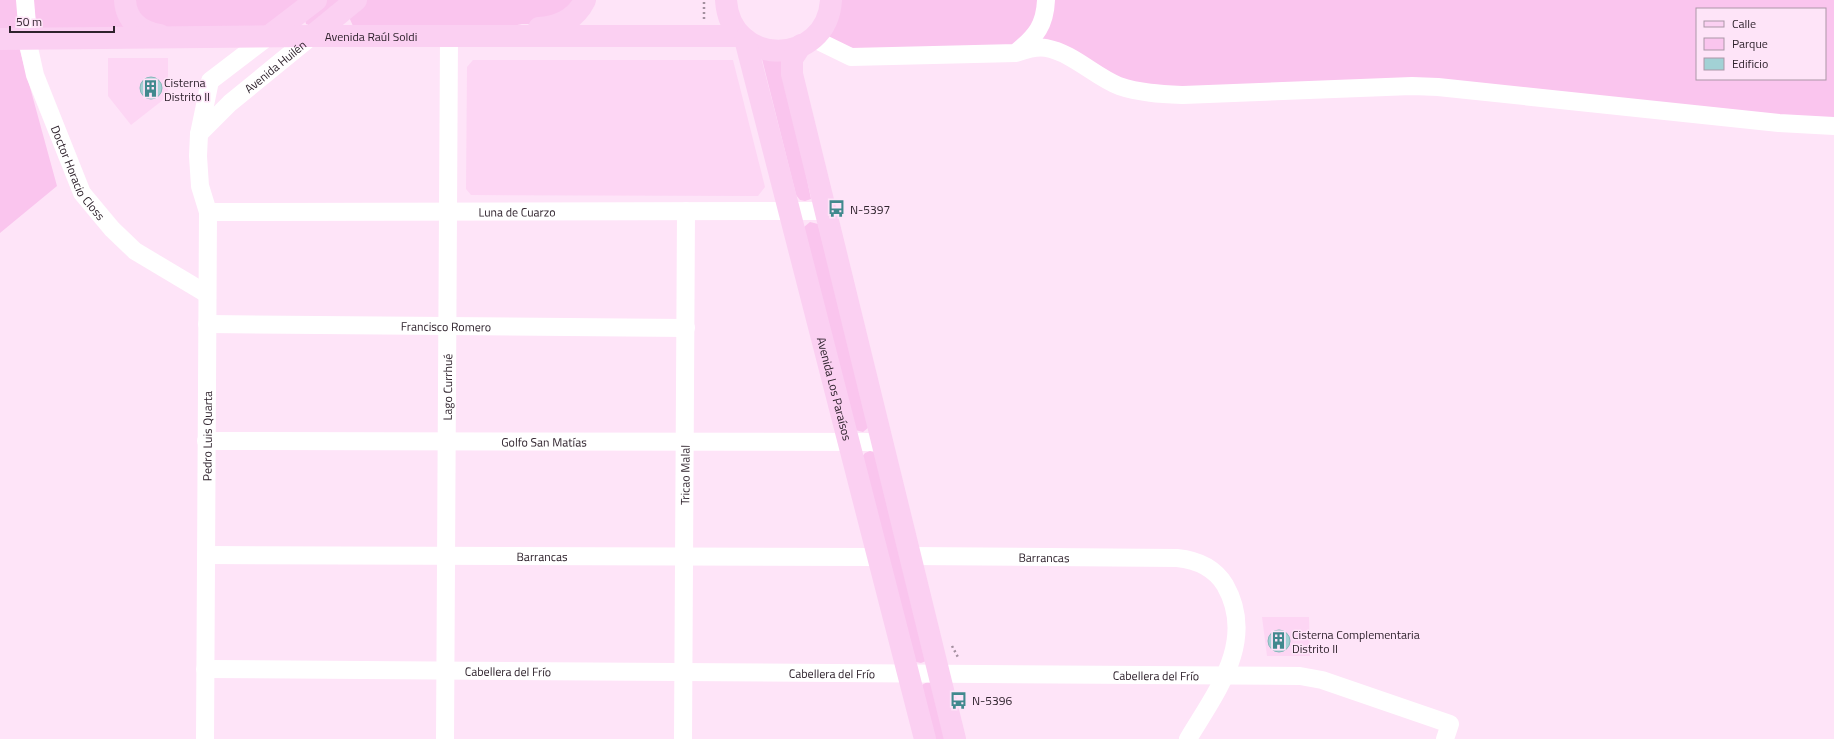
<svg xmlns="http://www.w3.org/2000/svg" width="1834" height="739" font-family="'Titillium Web',sans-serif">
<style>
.built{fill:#fdd6f4}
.green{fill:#fac5ee;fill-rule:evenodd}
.building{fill:#a2d1d5;stroke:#88b7ba}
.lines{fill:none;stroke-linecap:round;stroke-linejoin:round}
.path{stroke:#a38f9f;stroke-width:2.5;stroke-dasharray:2 3;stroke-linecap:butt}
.minor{stroke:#fff;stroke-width:18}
.major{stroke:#fbd0f2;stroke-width:22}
.labels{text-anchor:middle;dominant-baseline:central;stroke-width:3;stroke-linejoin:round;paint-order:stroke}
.street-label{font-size:12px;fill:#2f232d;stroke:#fee4f8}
.poi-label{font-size:12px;fill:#2f232d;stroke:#fee4f8;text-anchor:start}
</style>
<rect width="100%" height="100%" fill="#fee4f8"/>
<path class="built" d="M108,58H168V96L131,125L108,96Z
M473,60H733L765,187L758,196L471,195L466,189L467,67Z
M1262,617H1309L1310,656H1267Z"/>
<path class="green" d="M0,0H18V24L14,29L0,30Z
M33,0H121L134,29L40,28L36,24Z
M128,0H305L271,27H150Z
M327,0H343L309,25L306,24L305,20L306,17Z
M367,0H582L544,24H522L503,28L353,26L349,17L353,11Z
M828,0H1834V126L1438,87L1162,94L1057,52L851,57L812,38ZM1697,9H1825V79H1697Z
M0,47H19L57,186L0,233Z
M782,57L811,199L805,201L800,200L796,195L762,59Z
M810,222L818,224L869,427L863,432L855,430L804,227Z
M870,451L876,453L926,661L921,663L916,662L862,457L865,453Z
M927,682H932L949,739H934L922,685Z"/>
<path class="building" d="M140 88a11 11 0 1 1 22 0a11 11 0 1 1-22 0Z
M1268 641a11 11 0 1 1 22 0a11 11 0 1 1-22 0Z"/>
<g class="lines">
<path class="path" d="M704,19V0
M952,646L959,659"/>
<g class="minor">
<path id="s1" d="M25,0L29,48L35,75L82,193L112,229L135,251L207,294"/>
<path d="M812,38L851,57L1016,53C1025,50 1036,46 1046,48C1073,53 1094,76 1119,86C1139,93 1162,94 1183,95L1412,86L1438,87L1779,123L1834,126"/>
<path d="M1018,51C1036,36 1045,25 1046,0"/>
<path id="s2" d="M199,134L230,103L312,36"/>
<path id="s3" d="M208,212L826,211"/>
<path id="s4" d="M207,324L686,328"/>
<path id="s5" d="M206,441L882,442"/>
<path id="s6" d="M206,555L879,557"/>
<path id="s7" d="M911,556L1177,558C1197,560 1214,567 1225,585C1257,641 1216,692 1188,739"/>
<path id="s8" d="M205,669L1300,676L1322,680L1450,724L1445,739"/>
<path id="s9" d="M205,739L208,212L200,186L198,156L199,134L210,81L269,36"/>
<path id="s10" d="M445,739L449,36"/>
<path id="s11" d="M683,739L686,211"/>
</g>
<g class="major">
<path d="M125,0C126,21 141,32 160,35"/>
<path d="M726,0C730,68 827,67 831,0"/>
<path d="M539,28C560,27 576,18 585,0"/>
<path d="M269,36L316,0"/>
<path d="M312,36L356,0"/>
<path id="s12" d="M0,39L312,36H741"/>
<path id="s13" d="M745,39L925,739"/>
<path d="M801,45L792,59V74L955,739"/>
</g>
</g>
<defs>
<symbol id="building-bare" viewBox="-9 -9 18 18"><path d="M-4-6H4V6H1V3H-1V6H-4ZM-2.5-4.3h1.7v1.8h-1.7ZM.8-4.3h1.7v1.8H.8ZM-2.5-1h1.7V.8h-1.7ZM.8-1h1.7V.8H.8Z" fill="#41898e" stroke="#fee4f8" stroke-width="2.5" paint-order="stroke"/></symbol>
<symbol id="bus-bare" viewBox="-9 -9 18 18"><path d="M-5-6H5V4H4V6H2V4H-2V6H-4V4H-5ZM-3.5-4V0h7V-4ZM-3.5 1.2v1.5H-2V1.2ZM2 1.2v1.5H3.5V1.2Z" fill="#41898e" stroke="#fee4f8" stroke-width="2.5" paint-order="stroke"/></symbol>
</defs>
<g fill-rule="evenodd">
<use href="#building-bare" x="138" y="76" width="25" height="25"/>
<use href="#bus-bare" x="824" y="196" width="25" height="25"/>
<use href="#building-bare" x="1266" y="628" width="25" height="25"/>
<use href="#bus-bare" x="946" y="688" width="25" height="25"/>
</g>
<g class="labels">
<g class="street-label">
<text stroke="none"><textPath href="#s12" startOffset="371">Avenida Raúl Soldi</textPath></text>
<text stroke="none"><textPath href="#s2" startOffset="102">Avenida Huilén</textPath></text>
<text stroke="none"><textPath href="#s1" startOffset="183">Doctor Horacio Closs</textPath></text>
<text stroke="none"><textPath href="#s3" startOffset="309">Luna de Cuarzo</textPath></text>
<text stroke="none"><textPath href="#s4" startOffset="239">Francisco Romero</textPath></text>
<text stroke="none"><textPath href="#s10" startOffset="352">Lago Currhué</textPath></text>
<text stroke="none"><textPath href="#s13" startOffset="361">Avenida Los Paraísos</textPath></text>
<text stroke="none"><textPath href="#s9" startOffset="303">Pedro Luis Quarta</textPath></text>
<text stroke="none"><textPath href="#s5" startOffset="338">Golfo San Matías</textPath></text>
<text stroke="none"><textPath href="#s11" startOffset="264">Tricao Malal</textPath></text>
<text stroke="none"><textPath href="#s6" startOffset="336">Barrancas</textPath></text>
<text stroke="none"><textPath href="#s7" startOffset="133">Barrancas</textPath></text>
<text stroke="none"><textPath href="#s8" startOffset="303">Cabellera del Frío</textPath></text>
<text stroke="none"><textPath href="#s8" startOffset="627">Cabellera del Frío</textPath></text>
<text stroke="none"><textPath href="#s8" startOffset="951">Cabellera del Frío</textPath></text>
</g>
<g class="poi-label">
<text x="164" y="82">Cisterna<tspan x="164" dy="14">Distrito II</tspan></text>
<text x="850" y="209">N-5397</text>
<text x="1292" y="634">Cisterna Complementaria<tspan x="1292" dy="14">Distrito II</tspan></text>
<text x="972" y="700">N-5396</text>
</g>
</g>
<rect x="1696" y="8" width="130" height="72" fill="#fee4f8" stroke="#ab97a7"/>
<rect x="1704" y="21" width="20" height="6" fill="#fbd0f2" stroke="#ab97a7"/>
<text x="1732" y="28" font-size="12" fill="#2f232d">Calle</text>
<rect x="1704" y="38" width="20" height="12" fill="#fac5ee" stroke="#ab97a7"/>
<text x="1732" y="48" font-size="12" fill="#2f232d">Parque</text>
<rect x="1704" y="58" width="20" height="12" fill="#a2d1d5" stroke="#ab97a7"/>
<text x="1732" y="68" font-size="12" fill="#2f232d">Edificio</text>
<path d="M10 26v6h104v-6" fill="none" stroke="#2f232d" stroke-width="2"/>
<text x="16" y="26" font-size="12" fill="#2f232d" stroke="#fee4f8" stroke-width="3" paint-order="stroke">50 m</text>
</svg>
